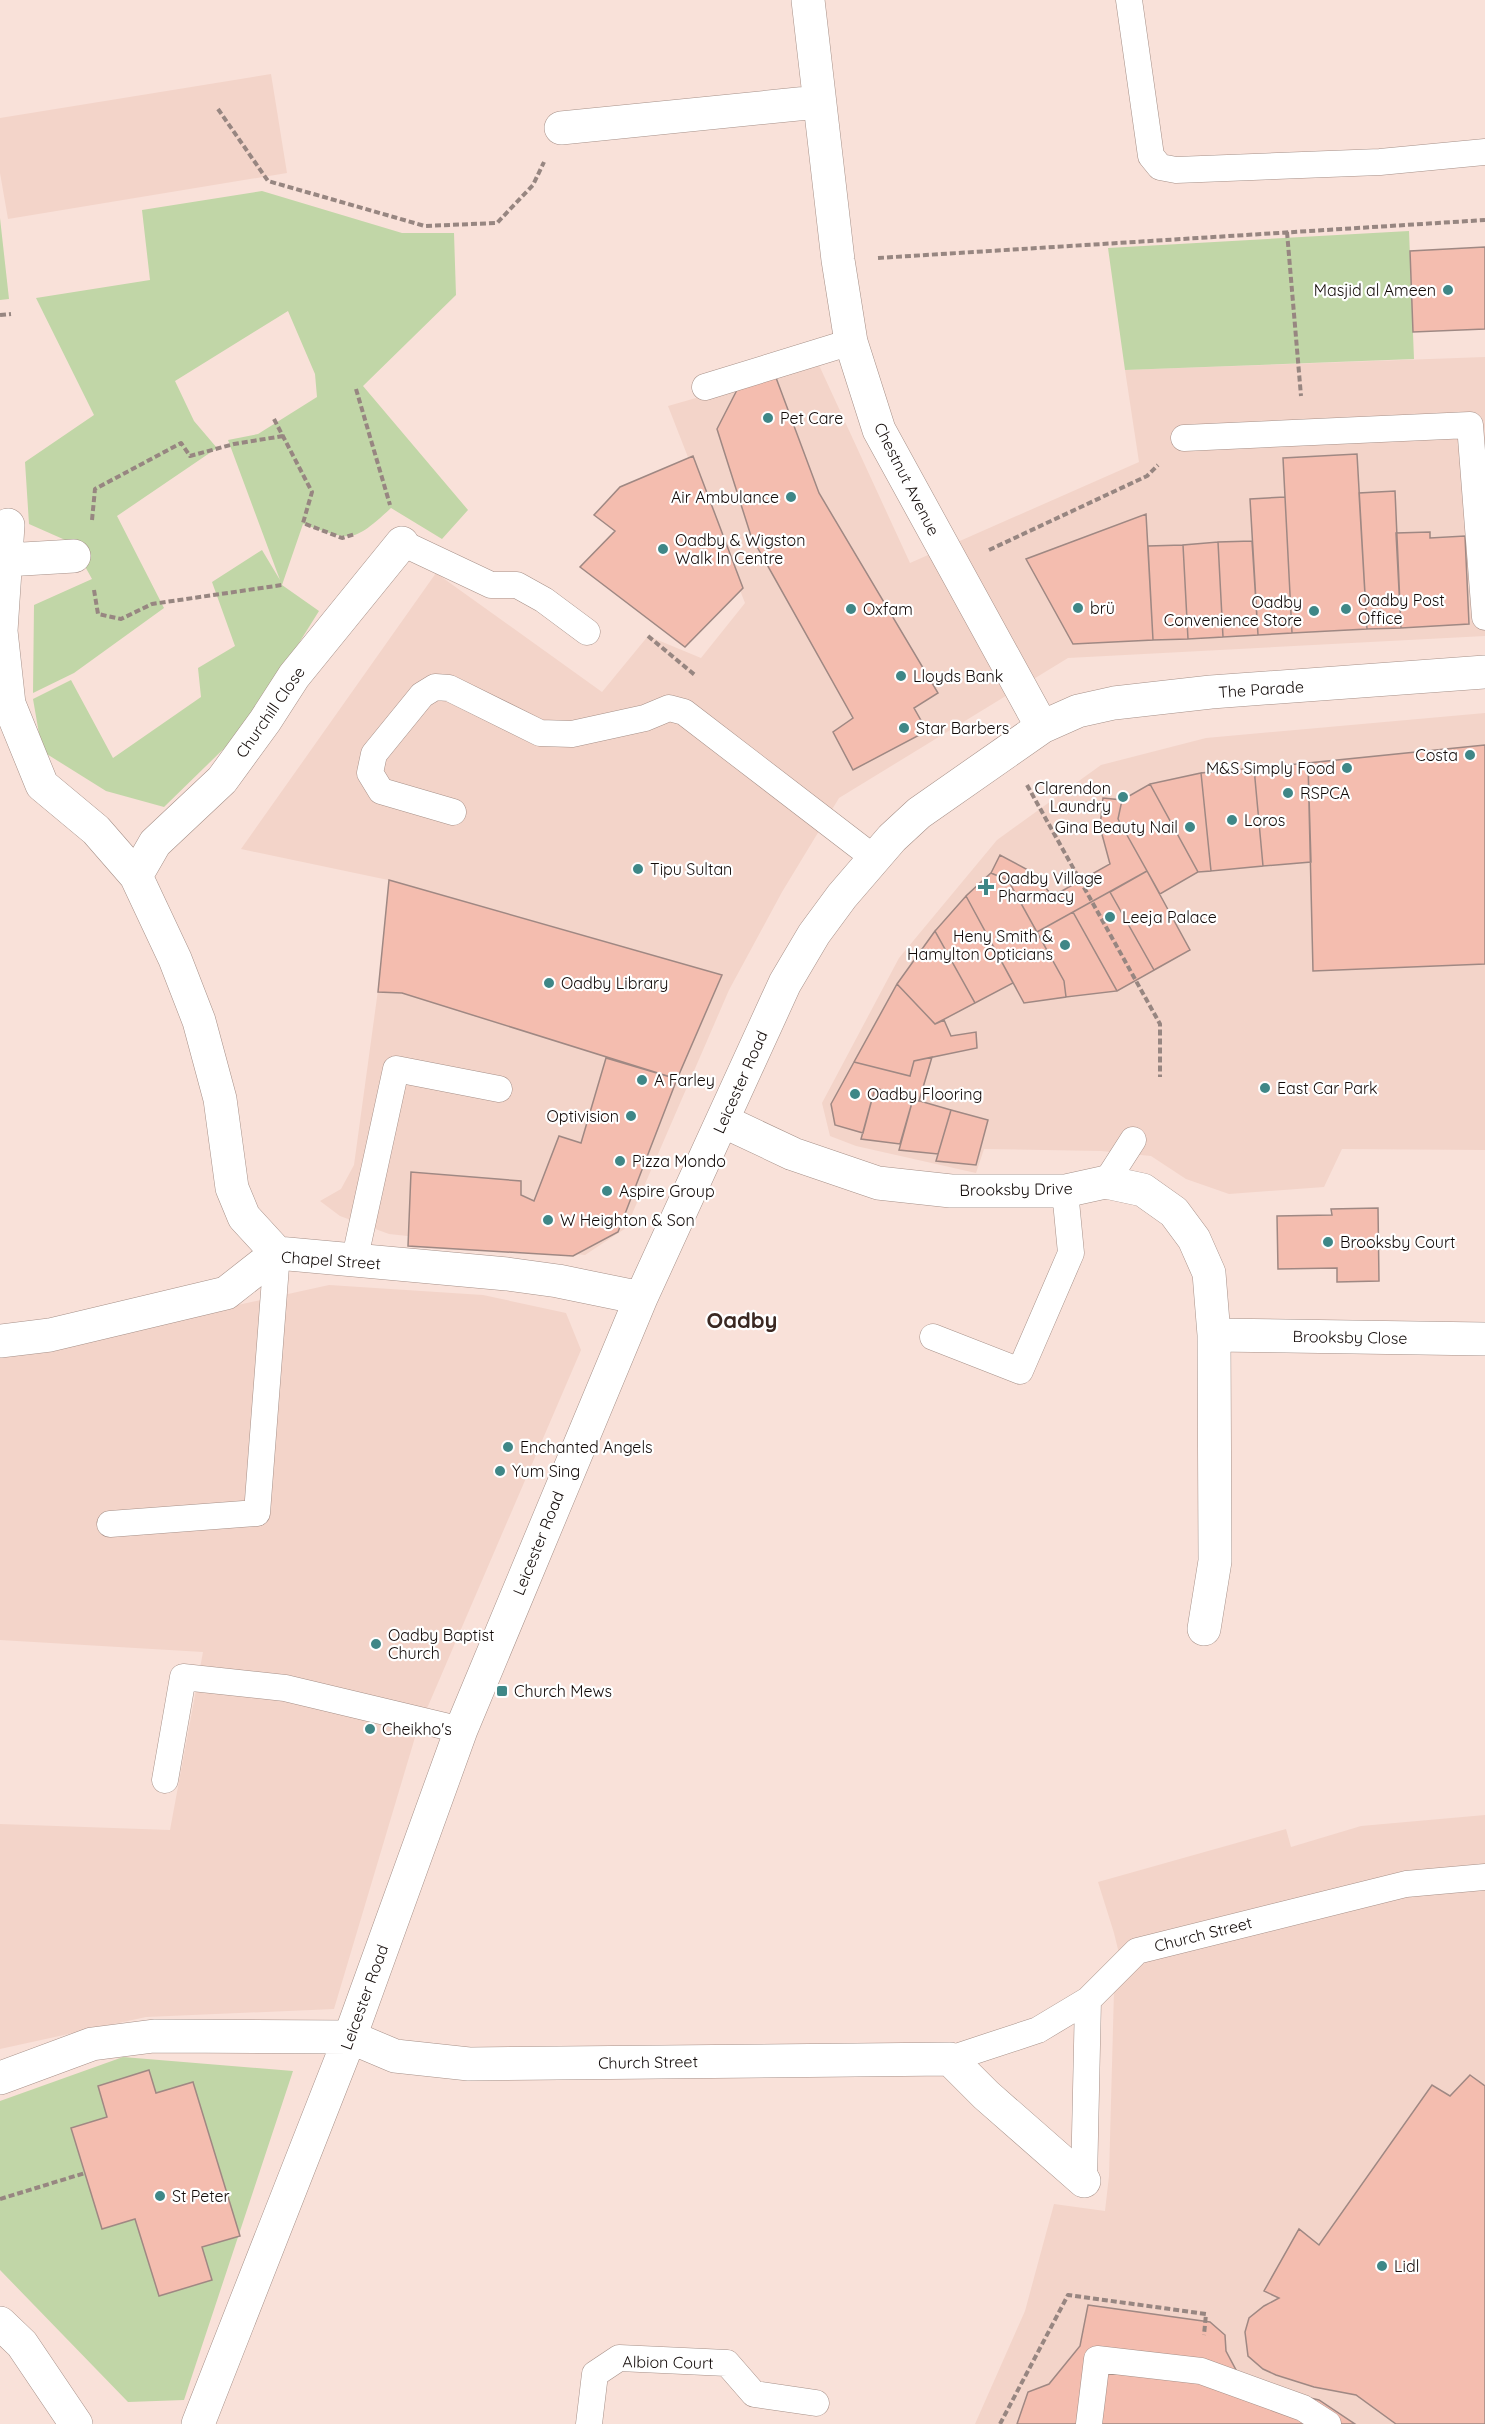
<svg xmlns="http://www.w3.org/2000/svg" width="1485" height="2424" font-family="Quicksand,sans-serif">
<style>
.built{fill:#f3d4c9}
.green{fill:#c1d6a7}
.building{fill:#f4bdaf;stroke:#9f8883;stroke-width:1.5}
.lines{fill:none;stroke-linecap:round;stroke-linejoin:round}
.service-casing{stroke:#a69088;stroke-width:27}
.minor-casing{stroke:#a69088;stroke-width:34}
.secondary-casing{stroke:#a69088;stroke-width:34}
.path{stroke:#978681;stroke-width:4;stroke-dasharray:6 3;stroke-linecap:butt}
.service{stroke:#fff;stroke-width:26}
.minor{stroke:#fff;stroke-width:33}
.secondary{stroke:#fff;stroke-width:33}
.poi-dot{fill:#3f8787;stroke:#fff;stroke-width:2}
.labels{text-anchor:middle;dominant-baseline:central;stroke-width:4.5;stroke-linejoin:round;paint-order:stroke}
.poi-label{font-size:16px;fill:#120a08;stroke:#fff;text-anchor:start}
.street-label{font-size:16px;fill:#120a08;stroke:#fff}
.district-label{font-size:22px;font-weight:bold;fill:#3a2822;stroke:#fff}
</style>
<rect width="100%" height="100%" fill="#f9e1d9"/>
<path class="built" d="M271,74L287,173L8,219L0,173V118Z
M1485,357V636L1068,658L839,798L782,892L729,990L626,1228L585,1255L389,1234L340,1216L320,1201L341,1189L354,1165L393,881L241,849L436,573L602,692L648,636L701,658L745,603L668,406L818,363L910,563L1139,462L1125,370Z
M1485,713V1150L1342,1149L1324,1187L1229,1194L1186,1179L1151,1156L1101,1151L984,1149L976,1173L856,1146L830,1136L822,1103L899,958L997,840L1101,765L1206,738Z
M329,1285L483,1295L566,1313L581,1350L416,1734L334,2009L146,2017L0,2049V1824L170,1830L203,1652L0,1640V1357Z
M1485,1815V2424H975L1025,2311L1054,2204L1105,2211L1109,2176L1114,1991L1125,1978L1114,1933L1098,1882L1286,1829L1291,1847L1361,1826Z"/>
<path class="green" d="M262,191L402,233H454L456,295L363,386L468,510L442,539L391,508C352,544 351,541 303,524L282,585L319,611L247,726L164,807L106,791L42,751L33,699L71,680L113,758L201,697L198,668L235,646L212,582L262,550L280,580L228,440L258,434L317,397L315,374L288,311L175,381L194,421L217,448L117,516L164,608L74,673L33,693L34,605L92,579L72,543L29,524L25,462L94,415L36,298L150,280L142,210Z
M0,218L9,299L0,300Z
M1409,231L1414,359L1125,370L1108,248Z
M123,2057L293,2071L184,2400L128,2402L0,2270V2101Z"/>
<path class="building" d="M1485,247V329L1413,332L1410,251Z
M775,375L819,493L938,693L914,708L927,731L853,770L833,732L853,718L751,536L717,429L739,386Z
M1357,454L1367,629L1292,633L1283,458Z
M693,456L743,588L685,647L580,567L615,531L594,515L620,487Z
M1395,491L1401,628L1367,629L1359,493Z
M1285,497L1292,633L1258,635L1250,499Z
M1146,514L1153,640L1073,644L1026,559Z
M1430,532V538L1465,536L1469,624L1401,628L1396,533Z
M1252,541L1258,635L1223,637L1218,542Z
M1218,542L1223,637L1188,639L1183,545Z
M1183,545L1188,639L1153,640L1148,546Z
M1485,745V964L1313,971L1308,763Z
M1308,763L1311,862L1263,866L1254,768Z
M1254,768L1263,866L1211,871L1201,773Z
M1201,773L1211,871L1198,872L1150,784Z
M1150,784L1198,872L1160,894L1118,819L1122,800Z
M1103,798L1122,800L1118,819L1147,871L1037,932L1008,880L991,873L1000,855L1030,871L1053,896L1110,864L1100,827Z
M1147,871L1190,950L1117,991L1073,912Z
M1147,871L1190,950L1154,970L1110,892Z
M991,873L1008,880L1064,981L1066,997L1024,1003L966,896Z
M389,880L722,975L677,1079L402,993L378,992Z
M966,896L1013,983L975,1003L935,931Z
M1073,912L1117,991L1066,997L1064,981L1037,932Z
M935,931L975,1003L935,1024L897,984Z
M897,984L935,1024L944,1020L951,1036L976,1032L977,1048L914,1061L910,1076L854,1062Z
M932,1057L919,1101L875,1088L863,1133L835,1125L831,1104L854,1062L910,1076L914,1061Z
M606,1058L677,1079L618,1232L573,1256L408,1246L411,1172L521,1181V1195L534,1201L559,1136L581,1143Z
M875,1088L913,1099L900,1144L861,1139Z
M913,1099L951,1110L938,1154L899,1150Z
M951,1110L988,1120L976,1165L936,1161Z
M1378,1208L1379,1281L1337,1282V1268L1278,1269L1277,1216L1332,1215L1331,1209Z
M149,2070L156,2093L193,2082L240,2236L202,2247L212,2280L159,2296L135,2219L102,2229L71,2128L107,2117L98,2086Z
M1470,2075L1485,2086V2424H1396L1356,2395L1314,2387L1276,2375L1263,2369L1248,2356L1245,2332L1249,2318L1264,2306L1279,2298L1264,2291L1299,2229L1319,2245L1432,2085L1450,2096Z
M1088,2305L1210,2322L1225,2335L1226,2351L1243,2383L1319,2400L1355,2424H1017L1028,2392L1049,2384L1080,2346Z"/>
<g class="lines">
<defs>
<path id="service" d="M1129,0L1151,156L1160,167L1176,170L1380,162L1485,152
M705,387L851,342
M1184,438L1470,425L1485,617
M402,543L491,585H517L544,600L587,632
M453,812L381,791L370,773L374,754L422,695L435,687L449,688L540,733L572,734L645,718L669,708L684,712L874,858
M1106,1182L1133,1140
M354,1262L396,1069L499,1089
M933,1337L1020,1371L1071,1253L1065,1191
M110,1524L257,1513L277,1253
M165,1780L183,1677L285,1688L461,1730
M950,2059L1038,2030L1088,2000L1137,1951L1406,1884L1485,1877
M1084,2181L1088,2000
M589,2424L595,2374L619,2358L727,2363L754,2394L816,2403
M1089,2424L1097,2359L1201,2371L1303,2408L1328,2424"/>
<path id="minor" d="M808,0L838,260L851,342L879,430L1042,727
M561,128L818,102
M8,525L1,631L9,704L42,785L96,830L136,876
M6,560L74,556
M723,1121L793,1154L878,1183L951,1191H1065L1106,1182L1143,1190L1174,1212L1194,1239L1209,1273L1214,1335L1215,1561L1204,1629
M277,1253L244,1217L232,1188L220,1099L199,1021L175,959L136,876L155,843L222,780L265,721L294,676L402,543
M1214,1335L1485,1339
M0,1341L50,1335L226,1293L277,1253L507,1274L558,1281L641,1298
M0,2078L92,2044L154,2036L350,2037L395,2056L469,2064L950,2059L986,2095L1084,2181
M198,2424L350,2037L461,1730L641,1298L785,983L814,934L842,896L892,838L919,813L1042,727L1078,711L1114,703L1211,692L1485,672"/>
<path id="secondary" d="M0,2323L22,2344L76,2424"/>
</defs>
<use href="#service" class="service-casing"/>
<use href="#minor" class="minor-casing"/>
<use href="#secondary" class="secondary-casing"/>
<path class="path" d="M218,109L268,181L425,226L497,223L533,185L544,162
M1287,232L1301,396
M878,258L1485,220
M0,315L11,314
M356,389L390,505
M274,419L312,492L303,523L342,538L355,534
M92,520L95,489L181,443L190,456L234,444L283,436
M989,550L1147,476L1158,465
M94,590L98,614L121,619L152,604L282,585
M648,636L696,676
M1027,785L1160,1024V1077
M0,2199L85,2173
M1000,2424L1068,2295L1206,2314L1204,2335"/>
<use href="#service" class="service"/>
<use href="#minor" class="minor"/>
<use href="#secondary" class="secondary"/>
</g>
<g class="poi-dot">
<circle cx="1448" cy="290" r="6"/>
<circle cx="768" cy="418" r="6"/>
<circle cx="791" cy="497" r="6"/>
<circle cx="663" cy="549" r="6"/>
<circle cx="1078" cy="608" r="6"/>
<circle cx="851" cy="609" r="6"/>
<circle cx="1346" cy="609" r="6"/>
<circle cx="1314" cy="611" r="6"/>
<circle cx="901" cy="676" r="6"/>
<circle cx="904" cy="728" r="6"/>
<circle cx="1470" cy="755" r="6"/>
<circle cx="1347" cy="768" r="6"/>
<circle cx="1288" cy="793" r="6"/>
<circle cx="1123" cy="797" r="6"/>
<circle cx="1232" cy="820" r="6"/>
<circle cx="1190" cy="827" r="6"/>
<circle cx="638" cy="869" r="6"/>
<path d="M983 878h6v6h6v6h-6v6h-6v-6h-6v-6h6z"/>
<circle cx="1110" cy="917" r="6"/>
<circle cx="1065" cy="945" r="6"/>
<circle cx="549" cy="983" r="6"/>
<circle cx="642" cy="1080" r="6"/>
<circle cx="1265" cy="1088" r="6"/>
<circle cx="855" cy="1094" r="6"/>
<circle cx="631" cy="1116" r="6"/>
<circle cx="620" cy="1161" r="6"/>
<circle cx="607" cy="1191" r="6"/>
<circle cx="548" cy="1220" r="6"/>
<circle cx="1328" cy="1242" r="6"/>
<circle cx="508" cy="1447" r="6"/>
<circle cx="500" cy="1471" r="6"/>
<circle cx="376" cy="1644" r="6"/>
<rect x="496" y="1685" width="12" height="12" rx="3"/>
<circle cx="370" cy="1729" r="6"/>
<circle cx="160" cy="2196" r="6"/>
<circle cx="1382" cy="2266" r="6"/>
</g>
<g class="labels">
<g class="poi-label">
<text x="1436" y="290" text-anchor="end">Masjid al Ameen</text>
<text x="780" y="418">Pet Care</text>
<text x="779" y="497" text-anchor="end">Air Ambulance</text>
<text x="675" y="540">Oadby &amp; Wigston<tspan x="675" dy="18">Walk In Centre</tspan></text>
<text x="1358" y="600">Oadby Post<tspan x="1358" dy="18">Office</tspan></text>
<text x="1302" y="602" text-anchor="end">Oadby<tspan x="1302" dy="18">Convenience Store</tspan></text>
<text x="1090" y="608">brü</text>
<text x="863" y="609">Oxfam</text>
<text x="913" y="676">Lloyds Bank</text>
<text x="916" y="728">Star Barbers</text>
<text x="1458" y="755" text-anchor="end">Costa</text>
<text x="1335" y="768" text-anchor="end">M&amp;S Simply Food</text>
<text x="1111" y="788" text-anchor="end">Clarendon<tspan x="1111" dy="18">Laundry</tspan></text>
<text x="1300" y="793">RSPCA</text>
<text x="1244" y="820">Loros</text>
<text x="1178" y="827" text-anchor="end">Gina Beauty Nail</text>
<text x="650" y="869">Tipu Sultan</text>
<text x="998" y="878">Oadby Village<tspan x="998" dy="18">Pharmacy</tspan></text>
<text x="1122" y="917">Leeja Palace</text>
<text x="1053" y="936" text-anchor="end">Heny Smith &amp;<tspan x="1053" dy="18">Hamylton Opticians</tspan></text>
<text x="561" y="983">Oadby Library</text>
<text x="654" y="1080">A Farley</text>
<text x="1277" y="1088">East Car Park</text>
<text x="867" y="1094">Oadby Flooring</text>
<text x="619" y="1116" text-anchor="end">Optivision</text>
<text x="632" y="1161">Pizza Mondo</text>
<text x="619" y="1191">Aspire Group</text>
<text x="560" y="1220">W Heighton &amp; Son</text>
<text x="1340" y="1242">Brooksby Court</text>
<text x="520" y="1447">Enchanted Angels</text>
<text x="512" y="1471">Yum Sing</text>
<text x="388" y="1635">Oadby Baptist<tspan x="388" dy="18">Church</tspan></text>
<text x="514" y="1691">Church Mews</text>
<text x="382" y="1729">Cheikho's</text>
<text x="172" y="2196">St Peter</text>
<text x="1394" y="2266">Lidl</text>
</g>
<g class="street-label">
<text transform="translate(907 479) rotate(63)">Chestnut Avenue</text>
<text transform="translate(1261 689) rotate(-4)">The Parade</text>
<text transform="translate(270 712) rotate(-55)">Churchill Close</text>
<text transform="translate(740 1082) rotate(-66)">Leicester Road</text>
<text transform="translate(1016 1189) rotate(-1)">Brooksby Drive</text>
<text transform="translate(331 1260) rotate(4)">Chapel Street</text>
<text transform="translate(1350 1337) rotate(1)">Brooksby Close</text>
<text transform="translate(538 1543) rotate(-68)">Leicester Road</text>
<text transform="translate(1203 1934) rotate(-14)">Church Street</text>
<text transform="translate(364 1997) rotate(-70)">Leicester Road</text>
<text transform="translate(648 2062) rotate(-1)">Church Street</text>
<text transform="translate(668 2362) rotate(1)">Albion Court</text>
</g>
<g class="district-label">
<text x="742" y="1320">Oadby</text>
</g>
</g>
</svg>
